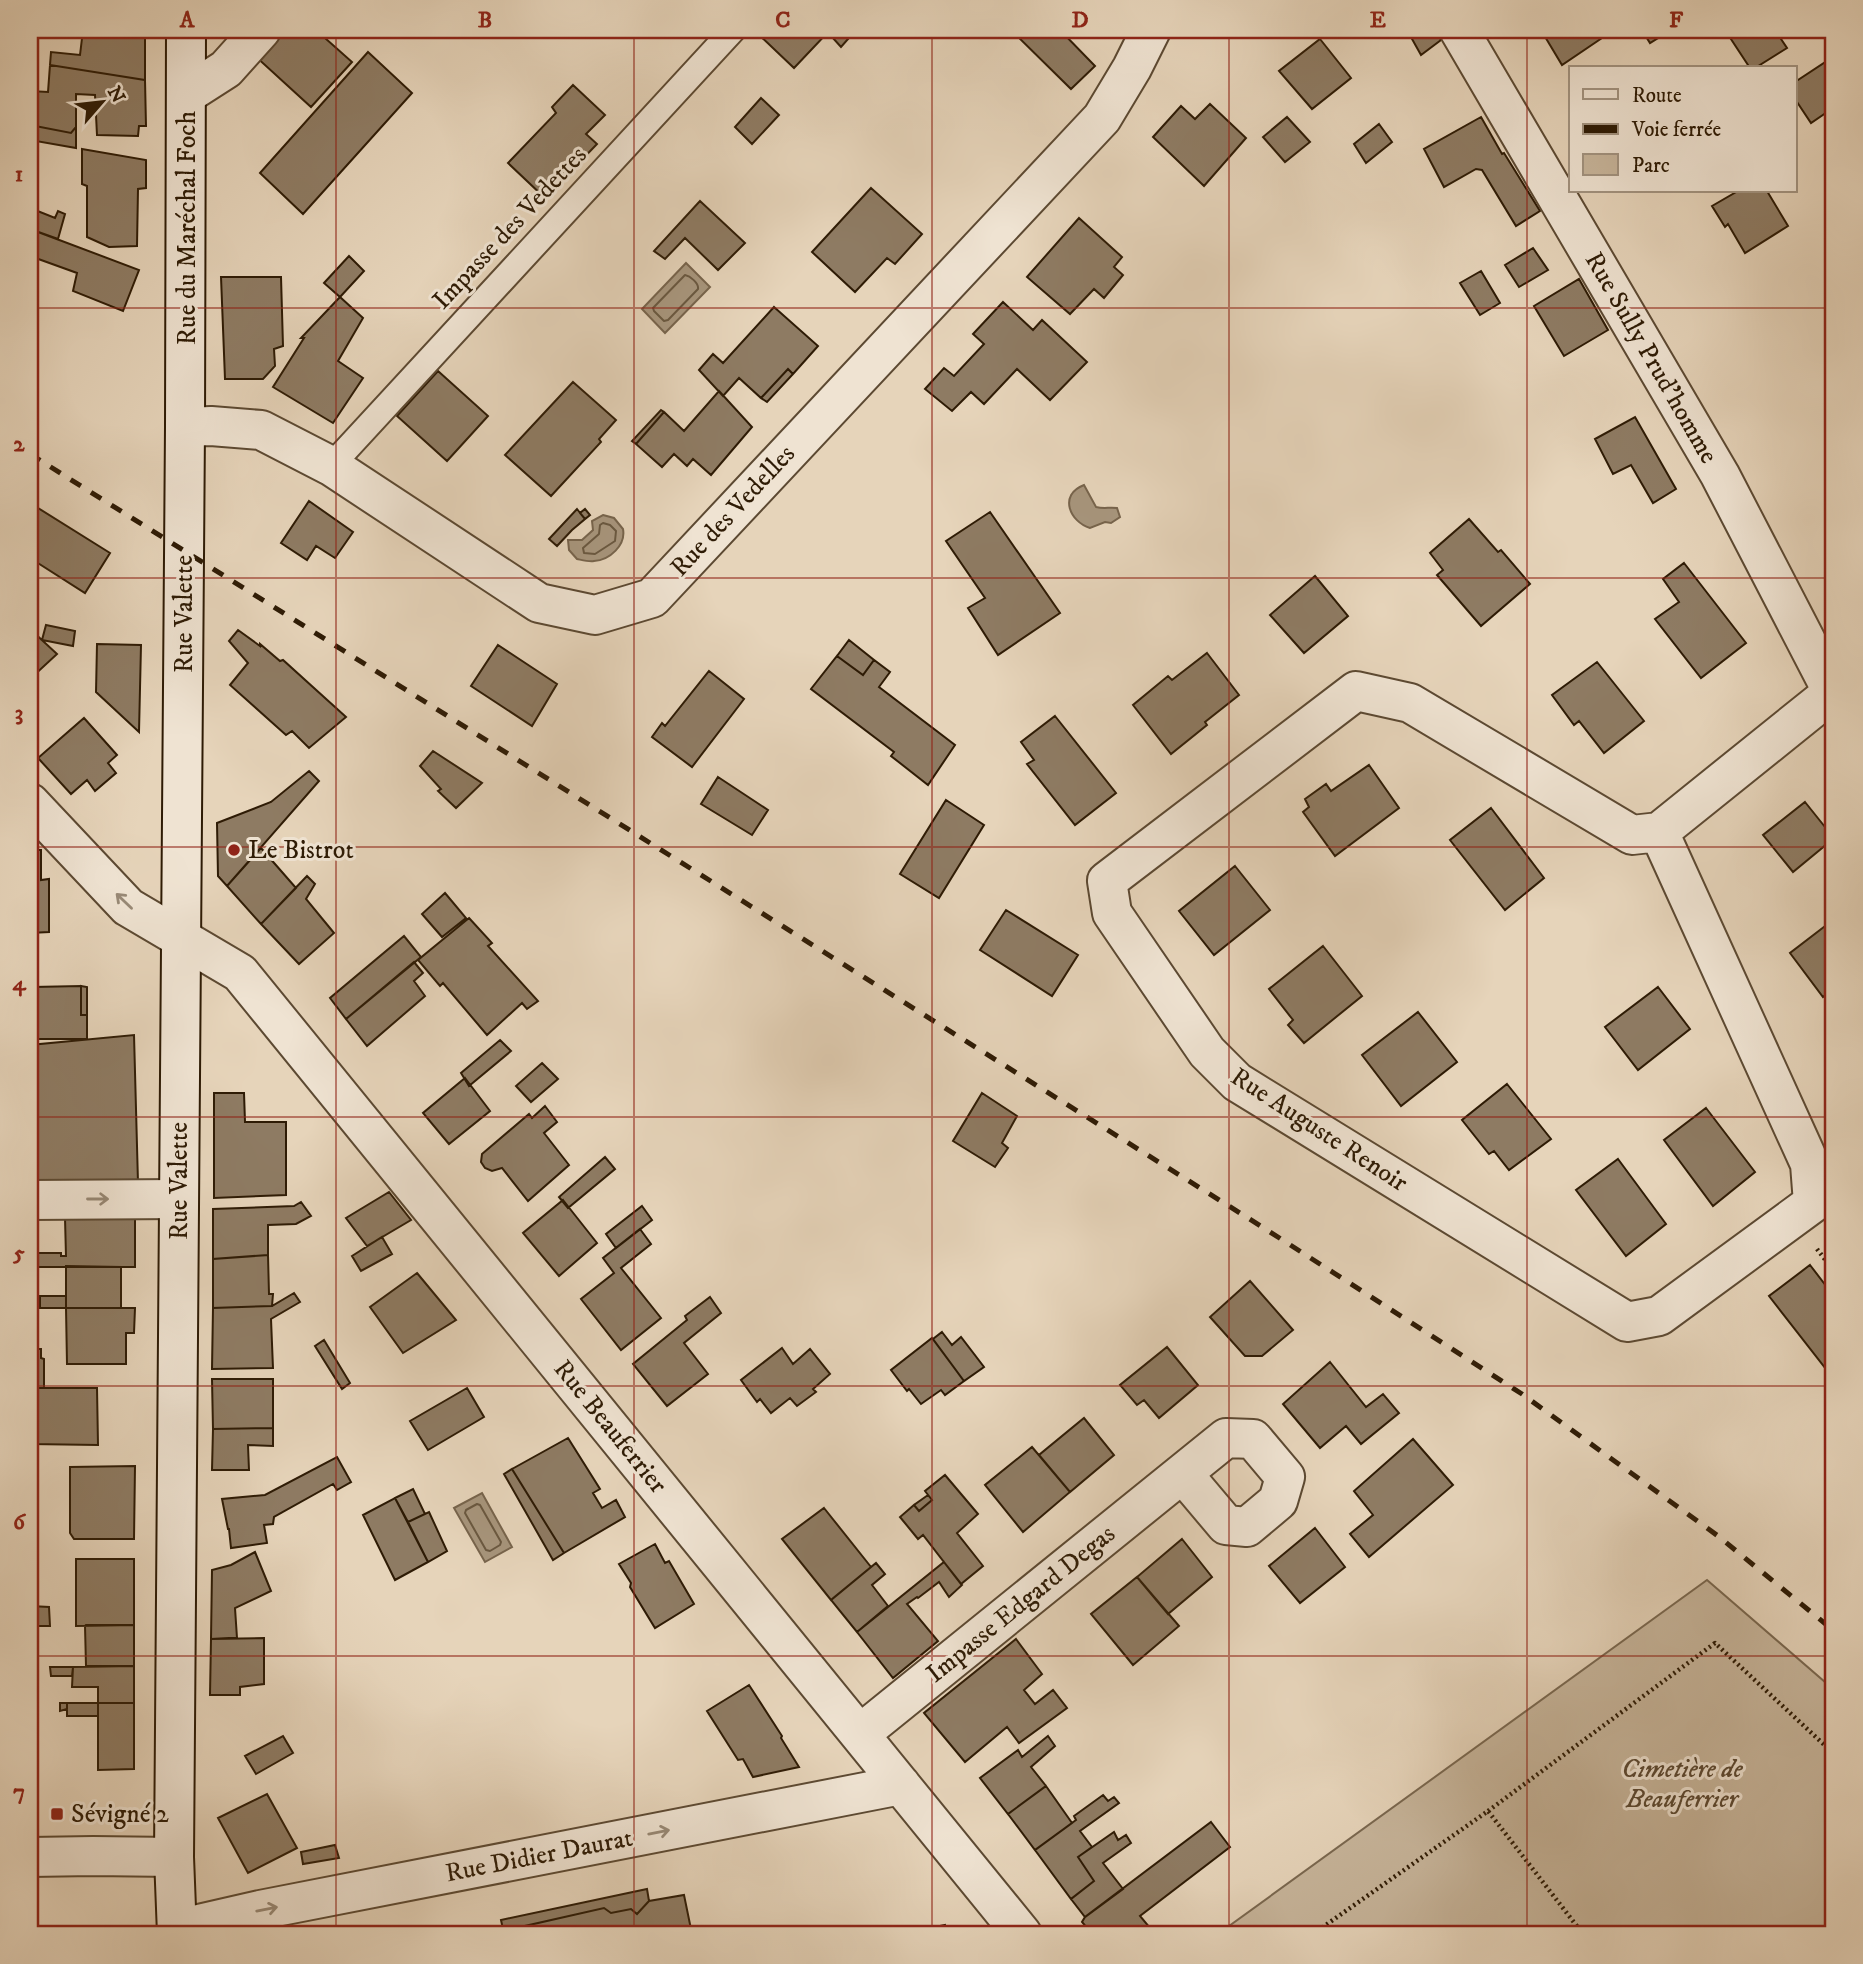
<svg xmlns="http://www.w3.org/2000/svg" width="1863" height="1964" font-family="'IM FELL DW Pica',serif">
<style>
.green{fill:#c7b59b;stroke:#7a6850;stroke-width:2}
.water{fill:#a7957c;stroke:#77644c;stroke-width:2}
.lines{fill:none;stroke-linecap:round;stroke-linejoin:round}
.shore{stroke:#6a5840;stroke-width:2}
.building{fill:#8e7b63;stroke:#2e1b05;stroke-width:2}
.lane-casing{stroke:#5c4932;stroke-width:28}
.street-casing{stroke:#5c4932;stroke-width:42}
.secondary-casing{stroke:#2e1b05;stroke-width:42}
.path{stroke:#2e1b05;stroke-width:4.5;stroke-dasharray:2 3.5;stroke-linecap:butt}
.lane{stroke:#efe3d2;stroke-width:24}
.street{stroke:#efe3d2;stroke-width:38}
.secondary{stroke:#efe3d2;stroke-width:38}
.rail{stroke:#2e1b05;stroke-width:5;stroke-dasharray:12 12;stroke-linecap:butt}
.oneway{stroke:#988976}
.grid{fill:none;stroke:#8f2418;stroke-width:2;stroke-opacity:0.55}
.poi-dot{fill:#8f2418;stroke:#efe3d2;stroke-width:2.5}
.labels{text-anchor:middle;dominant-baseline:central;stroke-width:6;stroke-linejoin:round;paint-order:stroke}
.street-label{font-size:26px;fill:#2e1b05;stroke:#efe3d2}
.poi-label{font-size:26px;fill:#2e1b05;stroke:#efe3d2;text-anchor:start}
.park-label{font-size:26px;font-style:italic;fill:#5c4932;stroke:#efe3d2}
.neatline{fill:none;stroke:#8f2418;stroke-width:2.5}
.grid-label{font-size:23px;text-anchor:middle;font-weight:bold;fill:#8f2418}
</style>
<rect width="100%" height="100%" fill="#e6d4ba"/>
<filter id="stains"><feTurbulence type="fractalNoise" baseFrequency=".00286" numOctaves="4"/><feColorMatrix values="0 0 0 0 .2 0 0 0 0 .09 0 0 0 0 .02 0 0 0 .5 -.17"/></filter>
<radialGradient id="worn" r=".72"><stop offset=".6" stop-color="#630" stop-opacity="0"/><stop offset="1" stop-color="#630" stop-opacity=".3"/></radialGradient>
<path class="green" d="M1707,1580L1833,1689V1934H1218Z"/>
<path class="water" d="M686,263L710,287L665,333L642,309Z
M1084,485L1096,507C1104,509 1109,507 1117,508L1120,517L1111,523L1105,522L1090,528C1070,522 1058,495 1084,485Z
M603,515L614,518L623,529C626,545 610,560 594,561C589,562 582,560 577,559L569,550L568,540H582L593,530L592,521Z
M482,1493L512,1547L485,1562L454,1508Z"/>
<g class="lines">
<path class="shore" d="M685,275C690,276 699,283 698,289L668,320L664,321L654,311L653,308Z
M603,523L610,525L616,531L615,541L595,554L584,553L583,548L599,534L600,525Z
M477,1504L480,1505L501,1542L500,1545L490,1551L486,1550L465,1513L466,1510Z"/>
</g>
<path class="building" d="M83,30H145V80L50,65L51,52L80,55Z
M277,30H316L352,62L311,107L254,55Z
M754,30H830L794,68Z
M839,30H856L841,47L832,37Z
M1011,30H1060L1095,66L1071,89Z
M1407,30H1435L1441,40L1421,55Z
M1541,30H1597L1602,38L1562,65Z
M1642,30H1671L1650,43Z
M1725,30H1775L1787,48L1755,68H1750Z
M1320,39L1351,78L1312,109L1279,71Z
M368,52L412,93L303,214L260,173Z
M1830,59L1833,64V108L1811,123L1795,99V82Z
M50,65L145,80L146,126H139L138,136L97,135L95,95L76,94V127L71,133L30,125V91L48,92Z
M573,85L605,115L586,134L597,144L545,198L508,163L556,113L552,107Z
M761,98L779,115L752,144L735,127Z
M1210,104L1246,138L1204,186L1153,137L1181,106L1195,119Z
M1287,117L1310,142L1285,162L1263,137Z
M1481,117L1502,154L1504,153L1540,211L1516,226L1482,170L1476,169L1444,187L1424,149Z
M1379,124L1392,142L1366,163L1354,144Z
M30,125L71,133L76,127V148L30,140Z
M82,149L146,160V188L138,189L137,246L109,247L87,237V186L82,184Z
M871,188L922,234L895,264L887,258L855,292L812,252Z
M1738,191H1767L1788,226L1745,253L1728,224L1725,227L1712,206Z
M700,201L745,243L718,270L685,238L665,259L654,251Z
M30,208L55,218L58,211L65,214L58,239L30,229Z
M1079,218L1122,257L1114,267L1123,275L1104,298L1094,289L1070,314L1027,277Z
M30,229L139,270L123,311L73,291L77,273L30,256Z
M1533,248L1548,270L1519,287L1505,265Z
M349,256L364,271L340,297L324,283Z
M1481,271L1500,303L1480,315L1460,283Z
M221,277H281L283,346L274,349L275,366L263,379H225Z
M1579,279L1608,330L1564,356L1534,306Z
M340,297L363,318L338,361L363,378L333,423L273,387L304,338H301Z
M1003,302L1033,330L1042,320L1087,362L1050,400L1017,369L984,404L971,392L952,411L925,389L944,368L954,376L984,344L973,334Z
M774,307L818,346L793,374L788,369L761,398L739,378L723,396L699,370L713,354L723,363Z
M788,369L793,374L767,402L761,398Z
M438,371L488,416L447,461L397,416Z
M573,382L616,420L599,439L601,442L551,496L505,455Z
M719,391L752,427L711,475L693,459L687,466L674,454L662,467L636,444L664,412L684,431Z
M661,410L664,412L636,444L632,441Z
M1635,417L1676,489L1653,503L1631,465L1613,474L1595,439Z
M309,501L353,532L335,558L316,546L307,560L281,543Z
M30,503L110,553L85,593L30,558V546L32,543L30,541Z
M577,509L585,519L572,530L557,546L549,539Z
M585,509L590,515L585,519L580,513Z
M990,512L1060,613L998,655L968,608L985,598L946,541Z
M1469,519L1498,552L1501,550L1530,584L1481,626L1437,575L1443,570L1430,553Z
M1684,563L1746,643L1701,678L1655,619L1679,602L1663,579Z
M1315,576L1348,616L1304,653L1270,615Z
M46,625L75,631L73,646L42,640Z
M30,629L57,654L30,679Z
M238,630L260,646V644L280,661L283,660L346,717L309,748L292,731L286,735L230,685L248,663L229,641Z
M849,640L874,660L863,675L837,656Z
M97,644L141,645L139,732L96,692Z
M498,645L557,684L532,726L471,686Z
M1207,653L1239,695L1205,722L1207,725L1171,754L1133,705L1168,676L1172,680Z
M837,656L863,675L874,660L890,672L879,687L955,745L928,785L891,756L894,752L811,689Z
M1597,662L1644,721L1604,753L1579,721L1574,725L1552,695Z
M709,671L744,699L692,767L652,737L662,723L665,726Z
M1055,716L1116,793L1075,825L1027,764L1034,760L1021,742Z
M84,718L117,755L108,763L116,773L95,791L87,780L71,794L38,758Z
M433,751L482,783L456,808L438,791L441,789L420,766Z
M1369,765L1399,808L1335,856L1303,812L1309,807L1305,799L1326,784L1331,791Z
M309,771L319,781L227,886L218,876L217,823L271,802Z
M718,777L768,810L752,835L701,804Z
M946,800L984,825L939,898L900,874Z
M1805,802L1833,837V839L1793,872L1763,835Z
M1491,808L1544,878L1505,910L1450,840Z
M261,848L296,888L261,924L227,886Z
M30,850H41V880L49,879V932L30,933Z
M1235,866L1270,910L1214,955L1179,911Z
M307,876L315,884L306,899L334,933L299,964L261,924Z
M445,893L466,918L442,937L422,914Z
M1006,910L1078,955L1052,996L980,950Z
M469,918L492,943L488,946L538,1001L527,1009L522,1003L487,1035L443,983L440,986L418,960Z
M1833,920V989L1823,997L1790,953Z
M404,936L421,957L346,1019L330,998Z
M1323,946L1362,996L1304,1043L1288,1025L1293,1020L1269,989Z
M414,962L423,973L414,981L425,996L367,1046L346,1019Z
M81,986V1015H87V1039H33V987Z
M81,986L87,987V1015H81Z
M1658,987L1690,1029L1638,1070L1605,1027Z
M1418,1012L1457,1062L1401,1106L1362,1055Z
M134,1035L138,1183H30V1045Z
M500,1040L511,1051L469,1086L461,1073Z
M542,1063L558,1079L531,1102L516,1086Z
M465,1078L490,1111L449,1144L423,1113Z
M1507,1084L1551,1139L1509,1170L1494,1151L1489,1154L1462,1120Z
M214,1093H244L245,1122H286V1195L214,1198Z
M982,1093L1017,1116L1002,1143L1008,1148L995,1167L953,1141Z
M545,1106L557,1122L544,1133L569,1165L528,1201L502,1168L492,1171L485,1168L481,1162L482,1154L529,1114L532,1118Z
M1706,1108L1755,1172L1713,1206L1664,1140Z
M605,1157L615,1169L568,1208L559,1197Z
M1618,1159L1666,1224L1626,1256L1576,1190Z
M389,1192L411,1220L367,1246L346,1218Z
M563,1200L597,1243L559,1276L523,1233Z
M301,1202L311,1216L296,1224L268,1225V1255L213,1259V1209L294,1206Z
M642,1206L652,1220L616,1248L606,1234Z
M135,1217V1267H30V1253H61V1256H66L65,1218Z
M640,1229L651,1244L621,1268L661,1318L621,1350L581,1299L614,1273L603,1258Z
M382,1237L392,1254L361,1271L352,1256Z
M268,1255L269,1294H273L272,1306L213,1308V1259Z
M1810,1265L1833,1295V1378L1769,1296Z
M66,1266L121,1267V1308H66Z
M417,1273L456,1320L403,1353L370,1307Z
M1250,1281L1293,1330L1262,1356H1245L1210,1317Z
M294,1293L300,1302L271,1319L273,1368L212,1369L213,1308L272,1306Z
M40,1296H66V1308H40Z
M710,1297L721,1313L684,1343L708,1374L667,1406L633,1364L687,1320L685,1316Z
M66,1308H135L134,1333H126V1364H67Z
M942,1332L952,1345L961,1337L984,1367L964,1381L933,1339Z
M932,1338L964,1381L945,1395L941,1390L921,1404L909,1389L907,1391L891,1370Z
M324,1340L350,1383L342,1389L315,1346Z
M1167,1347L1198,1385L1159,1418L1144,1400L1137,1405L1120,1385Z
M782,1348L793,1364L810,1349L830,1374L813,1389L816,1392L797,1406L790,1398L771,1413L760,1399L757,1402L741,1380Z
M30,1349H41V1358L44,1359V1388H30Z
M1330,1362L1366,1407L1383,1394L1399,1413L1361,1444L1346,1426L1320,1448L1283,1404Z
M212,1379H273V1428L213,1429Z
M30,1388H97L98,1445L30,1444Z
M467,1388L484,1417L428,1450L410,1421Z
M1084,1418L1114,1455L1070,1492L1039,1455Z
M273,1428V1446L248,1445L249,1470H212L213,1429Z
M568,1438L600,1489L593,1493L602,1508L616,1500L625,1517L564,1553L512,1469Z
M1413,1439L1453,1485L1369,1557L1350,1534L1373,1515L1354,1491Z
M1032,1447L1070,1492L1023,1532L985,1485Z
M337,1457L351,1482L337,1490L333,1484L274,1517L273,1524L264,1525L267,1543L231,1548L229,1529H228L222,1499L265,1495Z
M135,1466L134,1539H74L70,1533V1467Z
M512,1469L564,1553L553,1560L504,1474Z
M945,1475L978,1514L957,1533L983,1566L961,1584L923,1535L918,1539L900,1517L914,1505L919,1511L932,1500L925,1491Z
M413,1489L425,1514L408,1522L395,1498Z
M928,1495L932,1500L919,1511L914,1505Z
M395,1498L428,1562L395,1580L363,1515Z
M824,1508L871,1567L831,1600L782,1539Z
M429,1512L447,1551L428,1562L408,1522Z
M1315,1528L1345,1567L1300,1603L1269,1566Z
M1182,1539L1212,1577L1168,1614L1137,1577Z
M655,1544L665,1563L669,1561L694,1604L655,1628L630,1587L631,1583L619,1564Z
M255,1552L271,1591L235,1608L237,1638L211,1639L212,1570L231,1565Z
M76,1559H134V1625L76,1626Z
M944,1562L962,1585L949,1597L939,1582L918,1598L917,1597L907,1604L938,1641L893,1678L857,1632Z
M876,1563L885,1574L872,1585L888,1606L857,1632L831,1600Z
M1137,1577L1179,1626L1133,1665L1091,1614Z
M30,1606L49,1607L50,1626H30Z
M86,1625H134V1666H86L85,1626Z
M264,1638V1684L240,1687V1695H210L211,1639Z
M1016,1639L1042,1674L1024,1690L1035,1704L1053,1690L1067,1708L1019,1743L1007,1727L965,1762L924,1713Z
M134,1666V1703H98V1687H72L73,1667Z
M50,1667H73L72,1676H51Z
M749,1685L782,1736L781,1738L799,1767L753,1777L743,1759L738,1760L707,1711Z
M60,1703H67V1709L60,1711Z
M67,1703H98V1716H67Z
M98,1703H134V1769L98,1770Z
M283,1736L293,1753L256,1774L245,1756Z
M1048,1736L1055,1746L1031,1767L1046,1786L1008,1814L980,1778L1018,1750L1022,1757Z
M1046,1786L1072,1823L1035,1850L1008,1814Z
M267,1794L297,1848L248,1873L218,1818Z
M1103,1795L1108,1801L1114,1797L1119,1803L1080,1831L1092,1847L1078,1857L1094,1881L1071,1899L1035,1850L1076,1820L1074,1816Z
M1211,1822L1230,1847L1140,1916L1155,1934H1092L1082,1922L1085,1917Z
M1114,1832L1118,1840L1126,1835L1131,1843L1103,1863L1123,1889L1085,1917L1071,1899L1094,1881L1078,1857Z
M335,1845L339,1858L303,1864L301,1852Z
M647,1889L649,1901L637,1914L631,1909L611,1913L604,1908L525,1926L520,1934H504L501,1920Z
M684,1895L692,1934H520L525,1926L604,1908L611,1913L631,1909L637,1914L649,1901Z
M945,1925L947,1934H921L920,1930Z"/>
<g class="lines">
<defs>
<path id="lane" d="M331,466L733,30"/>
<path id="street" d="M1459,30L1720,475L1833,693
M187,94L226,69L261,30
M185,427L211,426L261,430L331,466L539,603L595,615L652,598L1102,118L1132,68L1151,30
M1356,691L1410,703L1632,835L1659,832L1810,1164L1813,1203L1659,1316L1627,1322L1237,1082L1207,1052L1112,913L1107,881Z
M30,803L128,907L240,973L1022,1934
M1659,832L1833,692
M30,1200L179,1199
M860,1734L1226,1438L1253,1439L1285,1477L1278,1501L1247,1527L1226,1525L1183,1474
M30,1857L93,1856L174,1857
M177,1929L260,1910L901,1785"/>
<path id="secondary" d="M177,1934L174,1857L185,427L186,30"/>
</defs>
<use href="#lane" class="lane-casing"/>
<use href="#street" class="street-casing"/>
<use href="#secondary" class="secondary-casing"/>
<path class="path" d="M1817,1249L1833,1270
M1488,1811L1715,1643L1833,1753
M1313,1934L1488,1811L1583,1934"/>
<use href="#lane" class="lane"/>
<use href="#street" class="street"/>
<use href="#secondary" class="secondary"/>
<path class="rail" d="M30,454L1267,1230L1522,1394L1718,1536L1833,1630"/>
</g>
<defs><path id="oneway-shaft" d="M-6 0H5M1.5-3L5.5 0L1.5 3" fill="none" stroke-width="1.6" stroke-linecap="round" stroke-linejoin="round" transform="scale(1.75)"/></defs>
<g class="oneway">
<use href="#oneway-shaft" transform="translate(124 901) rotate(-136)"/>
<use href="#oneway-shaft" transform="translate(98 1199)"/>
<use href="#oneway-shaft" transform="translate(659 1832) rotate(-11)"/>
<use href="#oneway-shaft" transform="translate(267 1909) rotate(-11)"/>
</g>
<path class="grid" d="M336,30V1934M634,30V1934M932,30V1934M1229,30V1934M1527,30V1934M30,308H1833M30,578H1833M30,847H1833M30,1117H1833M30,1386H1833M30,1656H1833"/>
<g class="poi-dot">
<circle cx="234" cy="850" r="7"/>
<rect x="50" y="1807" width="14" height="14" rx="3.5"/>
</g>
<g class="labels">
<g class="street-label">
<text transform="translate(187 228) rotate(-90)">Rue du Maréchal Foch</text>
<text transform="translate(510 228) rotate(-47)">Impasse des Vedettes</text>
<text transform="translate(1651 358) rotate(60)">Rue Sully Prud'homme</text>
<text transform="translate(733 511) rotate(-47)">Rue des Vedelles</text>
<text transform="translate(184 614) rotate(-90)">Rue Valette</text>
<text transform="translate(1319 1130) rotate(33)">Rue Auguste Renoir</text>
<text transform="translate(179 1181) rotate(-90)">Rue Valette</text>
<text transform="translate(610 1427) rotate(51)">Rue Beauferrier</text>
<text transform="translate(1021 1604) rotate(-39)">Impasse Edgard Degas</text>
<text transform="translate(539 1856) rotate(-11)">Rue Didier Daurat</text>
</g>
<g class="poi-label">
<text x="248" y="850">Le Bistrot</text>
<text x="71" y="1814">Sévigné 2</text>
</g>
<g class="park-label">
<text x="1682" y="1769">Cimetière de<tspan x="1682" dy="30">Beauferrier</tspan></text>
</g>
</g>
<rect width="1863" height="1964" fill="none" stroke="#e6d4ba" stroke-width="77"/>
<rect x="1569" y="66" width="228" height="126" fill="#efe3d2" stroke="#a29380" stroke-width="2"/>
<rect x="1583" y="89" width="35" height="10" fill="#efe3d2" stroke="#a29380" stroke-width="2"/>
<text x="1632" y="102" font-size="21" fill="#2e1b05">Route</text>
<rect x="1583" y="124" width="35" height="10" fill="#2e1b05" stroke="#a29380" stroke-width="2"/>
<text x="1632" y="136" font-size="21" fill="#2e1b05">Voie ferrée</text>
<rect x="1583" y="154" width="35" height="21" fill="#c7b59b" stroke="#a29380" stroke-width="2"/>
<text x="1632" y="172" font-size="21" fill="#2e1b05">Parc</text>
<g transform="translate(102 102) rotate(62)" stroke="#efe3d2" stroke-width="5" paint-order="stroke">
<path d="M0-5L12 26L0 18L-12 26Z" fill="#2e1b05"/>
<text y="-10" font-size="19" font-weight="bold" text-anchor="middle" fill="#2e1b05">N</text>
</g>
<rect x="38" y="38" width="1787" height="1888" class="neatline"/>
<g class="grid-label">
<text x="187" y="27">A</text>
<text x="485" y="27">B</text>
<text x="783" y="27">C</text>
<text x="1080" y="27">D</text>
<text x="1378" y="27">E</text>
<text x="1676" y="27">F</text>
<text x="19" y="181">1</text>
<text x="19" y="451">2</text>
<text x="19" y="720">3</text>
<text x="19" y="990">4</text>
<text x="19" y="1260">5</text>
<text x="19" y="1529">6</text>
<text x="19" y="1799">7</text>
</g>
<rect width="100%" height="100%" filter="url(#stains)"/>
<rect width="100%" height="100%" fill="url(#worn)"/>
</svg>
